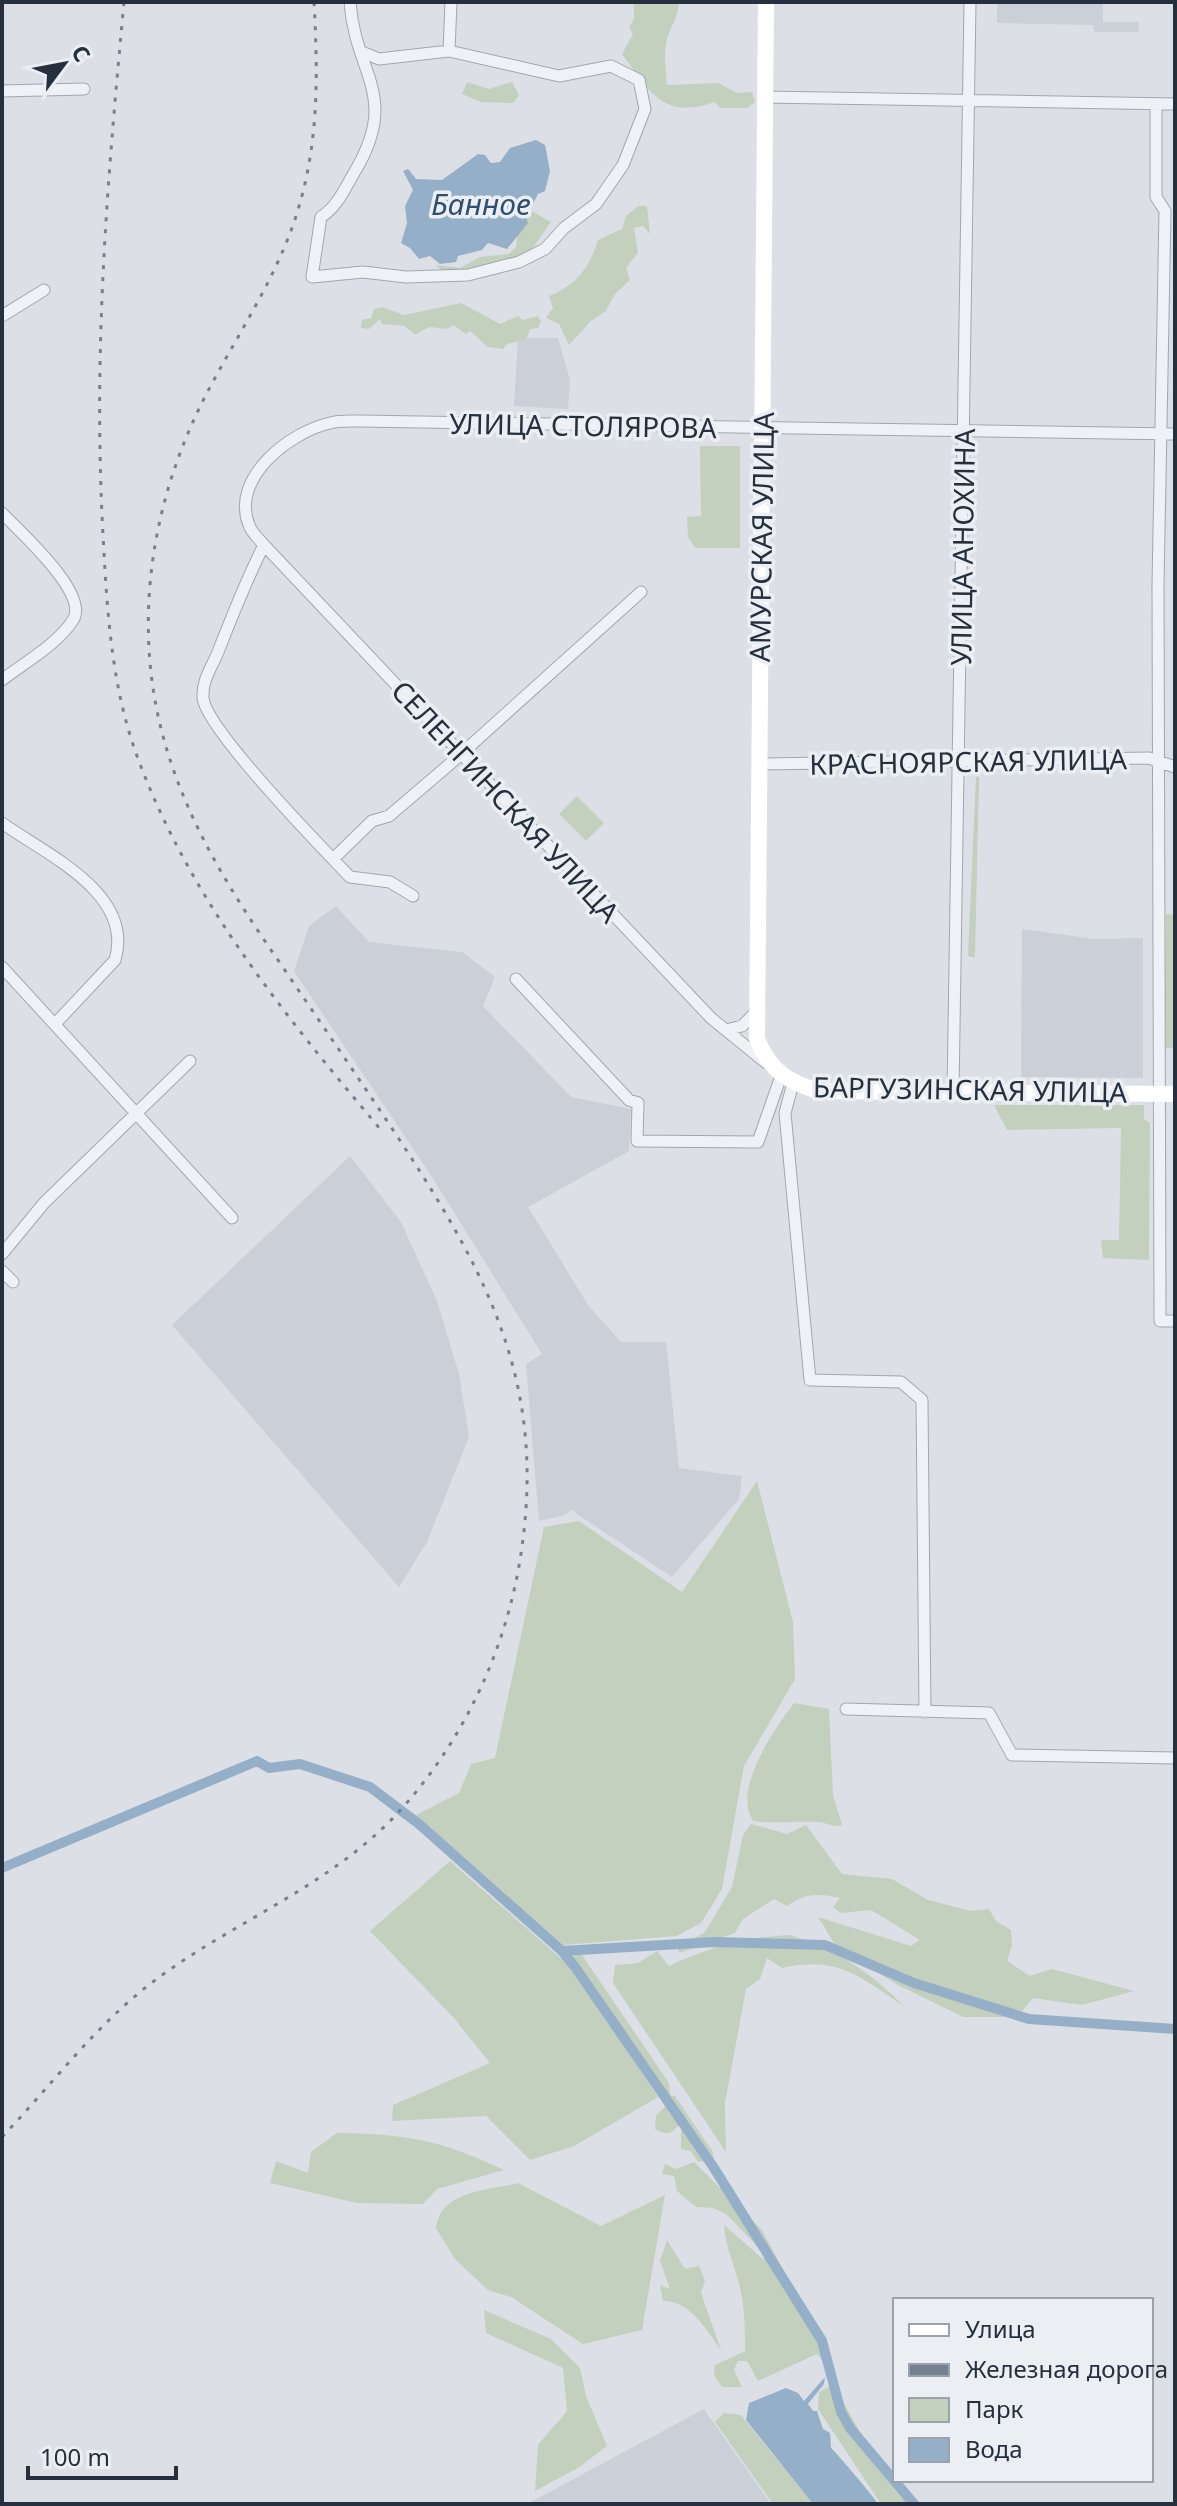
<svg xmlns="http://www.w3.org/2000/svg" width="1177" height="2506" font-family="'Noto Sans',sans-serif">
<style>
.built{fill:#cacfd8}
.green{fill:#c2d0bd}
.water{fill:#95afc8}
.lines{fill:none;stroke-linecap:round;stroke-linejoin:round}
.canal{stroke:#95afc8;stroke-width:10}
.minor-casing{stroke:#a1a7b0;stroke-width:13}
.minor{stroke:#eef1f5;stroke-width:11}
.secondary{stroke:#fff;stroke-width:16}
.rail{stroke:#758090;stroke-width:3;stroke-dasharray:4 8;stroke-linecap:butt}
.labels{text-anchor:middle;dominant-baseline:central;stroke-width:7;stroke-linejoin:round;paint-order:stroke}
.street-label{font-size:28px;fill:#252f3d;stroke:#ebeff4}
.water-label{font-size:30px;font-style:italic;fill:#2f4f71;stroke:#ebeff4}
</style>
<rect width="100%" height="100%" fill="#dce0e6"/>
<path class="built" d="M997,2H1103V22H1139L1138,32H1094L1093,25L997,23Z
M518,338H558L570,380L568,409L514,406Z
M336,906L369,942L462,952L495,977L483,1006L571,1097L631,1109L629,1151L528,1207L588,1305L621,1342H666L679,1468L742,1476L739,1499L672,1577L571,1510L565,1515L539,1521L526,1364L542,1354L432,1177L294,971L309,926Z
M1022,929L1095,939L1143,938V1078L1021,1077Z
M350,1156L401,1222L437,1301L459,1374L469,1437L427,1542L399,1587L172,1325Z
M704,2409L771,2504H527Z"/>
<path class="green" d="M634,2H679C677,23 671,24 667,39C663,55 666,69 667,85L718,83L737,93L752,92L755,102L747,108H720L715,102C663,120 651,93 622,54L633,34L629,27L634,19Z
M467,82L489,89L512,82L519,95L513,103L481,102L462,94Z
M638,206H647L650,234L643,226L634,228L638,253L626,268L630,280L615,294L605,312L591,321L569,345L559,324L546,318L553,308L549,296C576,286 590,267 598,240L622,229L626,216Z
M530,210L551,222L530,252L454,282L436,265L460,268L480,257L509,254L516,247L518,232Z
M461,303L500,324L518,316L523,320L538,316L541,322L538,328L530,329L527,338L505,345L504,349L488,347L470,331L466,334L453,325L447,329L429,327L415,335L405,326L382,324L380,319L369,329L361,328L362,320L371,318L374,309L382,307L404,315Z
M700,446H740V548H695L688,537L687,517L701,516Z
M976,777H979L975,958L968,956Z
M577,796L604,823L586,841L559,814Z
M1166,914L1175,915V1048H1164Z
M994,1105H1144V1119L1150,1123L1149,1260L1103,1258L1101,1240H1119L1121,1128L1007,1130Z
M757,1481L793,1622L795,1679L744,1766L722,1889L701,1923L677,1936L563,1945L416,1815L459,1793L471,1764L495,1758L544,1527L579,1521L682,1592Z
M794,1703L829,1709L833,1795L842,1825C832,1828 827,1822 817,1822C795,1821 775,1824 753,1821C732,1788 775,1729 794,1703Z
M751,1824L787,1834L806,1825L842,1874L892,1879L928,1900L971,1911L989,1909L996,1921L1011,1930L1012,1945L1007,1961L1030,1976L1052,1969L1134,1991L1082,2005L1033,1998L1017,2017H963L898,1985L837,1948L818,1917L911,1946L920,1940L871,1910L841,1913L833,1907L840,1898C818,1893 805,1893 787,1906L774,1899L743,1919L735,1933L679,1953L678,1948L705,1932L732,1887L743,1835Z
M450,1861L564,1961L587,1989L658,2097L574,2146L530,2160L486,2116L392,2121L393,2105L490,2063L453,2017L370,1931Z
M791,1935C843,1955 864,1967 904,2006C859,1977 839,1955 782,1968L767,1958L760,1979L746,1989L725,2103L726,2152L613,1983L615,1965L638,1963L657,1951L669,1966C709,1947 746,1937 791,1935Z
M580,1952L669,2083L670,2095L675,2096L713,2152L714,2160L698,2162L691,2151L681,2149V2123C671,2134 668,2136 655,2129L656,2115L669,2103V2098L571,1958Z
M337,2133C408,2134 440,2140 504,2170L437,2189L423,2204L357,2203L270,2183L276,2161L308,2173L311,2152Z
M694,2162L762,2230L792,2287L826,2337L837,2379L817,2354L758,2381L747,2361H738L734,2370L742,2387H722L714,2375L715,2365L745,2351C745,2327 745,2304 738,2280C732,2259 726,2248 724,2225L764,2260L762,2251L726,2214L713,2208L696,2207L677,2191L674,2176L662,2174L665,2164L676,2169Z
M518,2183L601,2226L665,2195L642,2330L583,2344L511,2297L488,2290L455,2259L436,2228C441,2190 487,2191 518,2183Z
M667,2240L685,2269L699,2266L705,2281L701,2293L721,2350C706,2330 691,2301 663,2301L660,2285L670,2289L660,2261Z
M484,2310L551,2339L580,2368L586,2396L607,2446L578,2468L535,2491L538,2445L567,2411L563,2368L486,2333Z
M833,2384L872,2453L915,2504H881L818,2409L819,2392Z
M724,2413L741,2415L813,2504H773L715,2422Z"/>
<path class="water" d="M536,140L545,145L550,171L545,191L538,194L526,218L528,223L507,249L488,243L482,250L458,256L456,262L440,264L430,256L419,259L410,248L401,243L407,223L405,206L413,190L403,171L408,169L416,179L442,180L478,154L485,155L491,163L500,162L510,148Z
M825,2377L824,2384L808,2404L813,2411H817L823,2429L830,2433L831,2448C834,2450 876,2499 878,2504H813L746,2420L749,2403L786,2388L798,2393L804,2401Z"/>
<g class="lines">
<path class="canal" d="M2,1868L257,1761L269,1768L300,1764L370,1787L419,1824L562,1951L575,1967L714,2168L822,2341L841,2412L850,2428L914,2504
M562,1951L714,1942L825,1945L914,1983L1029,2019L1175,2029"/>
<defs>
<path id="minor" d="M350,2C355,75 401,95 354,173C344,190 337,207 321,217L312,277L363,272L406,277L468,275L519,262L545,249L564,228L596,204L623,165L645,109L639,80L611,66L559,76L449,51L379,59L362,52
M449,51L451,2
M2,91L84,89
M765,97L1175,104
M1156,104V197L1165,211L1158,585L1160,1321H1175
M2,316L44,290
M2,513C20,532 90,594 73,620C58,644 24,663 2,680
M264,545C246,580 232,616 218,652C211,669 202,680 203,698C206,729 323,849 350,877L390,882L413,896
M759,764L1149,758L1175,767
M2,823C45,854 135,893 115,960L55,1024
M333,859L372,821L389,816L451,763L641,592
M2,967L232,1218
M516,979L629,1100L638,1103L637,1141L758,1142L781,1076
M726,1030L742,1026L756,1012
M765,1062L711,1018L264,545C259,539 251,532 249,525C230,478 290,432 330,423C340,420 351,421 361,421L1175,434
M793,1083L785,1113L810,1380L901,1382L922,1400L925,1712
M953,1092L970,2
M2,1254L44,1203L190,1061
M2,1271L13,1282
M846,1709L989,1713L1012,1755L1175,1758"/>
</defs>
<use href="#minor" class="minor-casing"/>
<use href="#minor" class="minor"/>
<path class="secondary" d="M766,2L757,1039C770,1070 786,1081 818,1091L1175,1094"/>
<path class="rail" d="M124,2C107,184 93,351 103,535C107,609 111,685 137,756C189,898 285,1016 381,1130
M2,2137C48,2089 88,2035 140,1992C223,1924 332,1889 405,1805C465,1736 505,1651 520,1560C548,1388 490,1278 399,1139C360,1080 320,1022 280,963C220,877 166,788 152,681C139,581 161,480 208,391C239,332 277,277 297,213C319,143 318,74 314,2"/>
</g>
<g class="labels">
<g class="street-label">
<text transform="translate(583 425) rotate(1)">УЛИЦА СТОЛЯРОВА</text>
<text transform="translate(761 537) rotate(-89)">АМУРСКАЯ УЛИЦА</text>
<text transform="translate(962 547) rotate(-89)">УЛИЦА АНОХИНА</text>
<text transform="translate(968 761) rotate(-1)">КРАСНОЯРСКАЯ УЛИЦА</text>
<text transform="translate(506 801) rotate(47)">СЕЛЕНГИНСКАЯ УЛИЦА</text>
<text transform="translate(970 1089) rotate(1)">БАРГУЗИНСКАЯ УЛИЦА</text>
</g>
<g class="water-label">
<text x="481" y="203">Банное</text>
</g>
</g>
<rect width="1177" height="2506" fill="none" stroke="#252f3d" stroke-width="8"/>
<rect x="893" y="2298" width="260" height="184" fill="#ebeff4" stroke="#9ca2ab" stroke-width="2"/>
<rect x="909" y="2324" width="40" height="12" fill="#ffffff" stroke="#9ca2ab" stroke-width="2"/>
<text x="965" y="2338" font-size="24" fill="#252f3d">Улица</text>
<rect x="909" y="2364" width="40" height="12" fill="#758090" stroke="#9ca2ab" stroke-width="2"/>
<text x="965" y="2378" font-size="24" fill="#252f3d">Железная дорога</text>
<rect x="909" y="2398" width="40" height="24" fill="#c2d0bd" stroke="#9ca2ab" stroke-width="2"/>
<text x="965" y="2418" font-size="24" fill="#252f3d">Парк</text>
<rect x="909" y="2438" width="40" height="24" fill="#95afc8" stroke="#9ca2ab" stroke-width="2"/>
<text x="965" y="2458" font-size="24" fill="#252f3d">Вода</text>
<g transform="translate(64 64) rotate(58)" stroke="#ebeff4" stroke-width="6" paint-order="stroke">
<path d="M0-6L14 30L0 20L-14 30Z" fill="#252f3d"/>
<text y="-12" font-size="22" font-weight="bold" text-anchor="middle" fill="#252f3d">С</text>
</g>
<path d="M28 2466v12h148v-12" fill="none" stroke="#252f3d" stroke-width="4"/>
<text x="40" y="2466" font-size="24" fill="#252f3d" stroke="#ebeff4" stroke-width="6" paint-order="stroke">100 m</text>
</svg>
